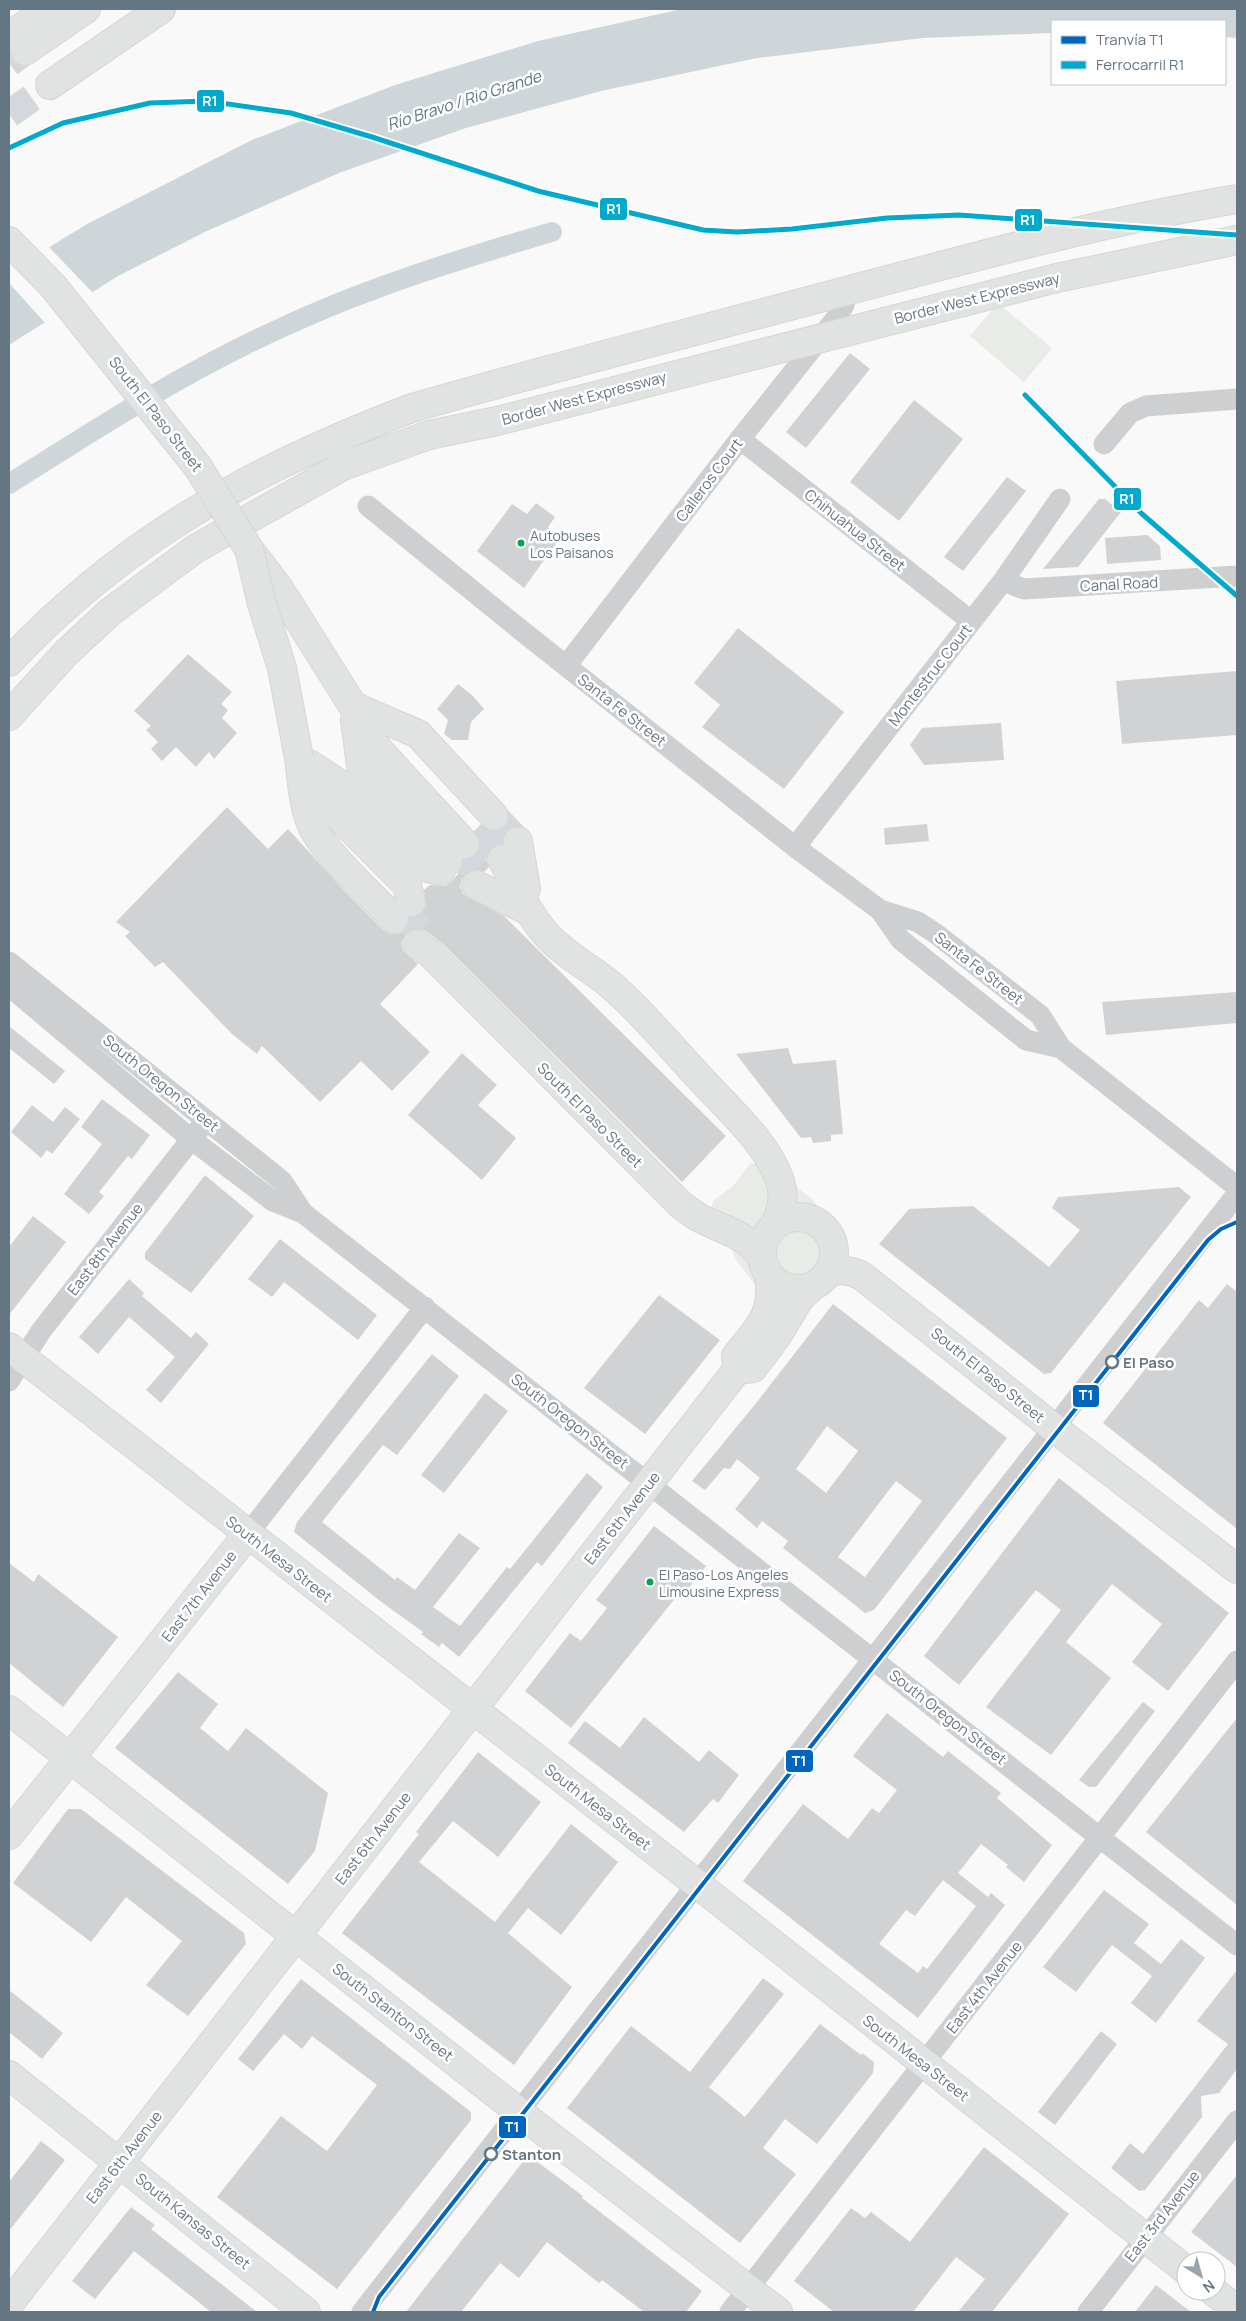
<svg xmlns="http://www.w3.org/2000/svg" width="1246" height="2321" font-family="Manrope,sans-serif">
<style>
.green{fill:#e8ebe6}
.water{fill:#ced6d9}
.pier{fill:#f9f9f9}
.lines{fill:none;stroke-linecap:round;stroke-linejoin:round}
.canal{stroke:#ced6d9;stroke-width:20}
.building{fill:#d0d2d3;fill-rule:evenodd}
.major-tunnel{stroke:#d4d8dc;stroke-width:28;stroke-dasharray:28 14;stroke-linecap:butt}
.highway-tunnel{stroke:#d4d8dc;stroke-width:28;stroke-dasharray:28 14;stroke-linecap:butt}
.major-casing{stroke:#d5d6d7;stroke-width:30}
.highway-casing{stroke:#d5d6d6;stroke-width:30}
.minor{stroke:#cecfd0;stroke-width:21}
.major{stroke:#e1e2e2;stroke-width:28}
.highway{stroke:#e1e2e2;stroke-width:28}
.rail-casing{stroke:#c3c5c6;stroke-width:5.5}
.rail{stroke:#fff;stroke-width:4;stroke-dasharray:11;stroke-linecap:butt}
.major-bridge-casing{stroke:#d5d6d7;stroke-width:30;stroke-linecap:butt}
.highway-bridge-casing{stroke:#d5d6d6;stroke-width:30;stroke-linecap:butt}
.major-bridge{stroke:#e1e2e2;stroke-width:28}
.highway-bridge{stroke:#e1e2e2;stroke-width:28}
.rail-1-casing{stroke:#fff;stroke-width:9}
.rail-1{stroke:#00a9ce;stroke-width:5}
.tram-1-casing{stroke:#fff;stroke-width:8}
.tram-1{stroke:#0065bd;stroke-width:4}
.bus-dot{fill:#00a651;stroke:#fff;stroke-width:2}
.stop-dot{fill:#fff;stroke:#657683;stroke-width:2.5}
.labels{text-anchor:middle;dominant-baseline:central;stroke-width:5;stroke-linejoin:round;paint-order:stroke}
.bus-label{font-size:14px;fill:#657683;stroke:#fff;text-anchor:start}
.street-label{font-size:15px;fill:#657683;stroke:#fff}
.stop-label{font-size:15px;font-weight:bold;fill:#657683;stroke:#fff;text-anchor:start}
.water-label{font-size:16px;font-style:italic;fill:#60757c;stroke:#fff}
.line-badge{stroke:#fff;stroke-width:2}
.badge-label{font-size:14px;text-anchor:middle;font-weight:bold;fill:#fff}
</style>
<rect width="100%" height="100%" fill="#f9f9f9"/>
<path class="green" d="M998,303L1052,348L1024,382L970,336Z
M757,1163L774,1191C759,1243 754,1231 711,1211L713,1201L733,1186L750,1164Z
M793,1185L810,1197L820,1209L819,1214L799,1208L792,1198Z
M777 1253a22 22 0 1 1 44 0a22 22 0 1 1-44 0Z
M730,1245L756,1266L758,1289L735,1258Z"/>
<path class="water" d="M682,9H1237V38L1225,37V21H1052V33L923,38L757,58L601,91L466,128L339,173L207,231L118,276L9,345V272L87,224L252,140L395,85L538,41Z"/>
<path class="pier" d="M47,245L94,294L46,324L9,283V269Z"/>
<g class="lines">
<path class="canal" d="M9,484C97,428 186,371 281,328C369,287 460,259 552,232"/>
</g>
<path class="building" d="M850,353L870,369L806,448L786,432Z
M914,400L963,439L899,521L850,482Z
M1007,477L1026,491L963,571L944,557Z
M1099,499H1105L1121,512L1078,567L1043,569Z
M536,503L555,517L548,527L560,538L524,588L477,551L512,504L527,514Z
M1147,535L1160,546L1161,560L1107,564L1105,538Z
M738,628L844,712L784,789L702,727L720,705L694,683Z
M188,654L232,692L221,704L228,710L222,718L237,733L214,759L209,752L196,767L176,747L162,761L151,749L158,742L146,730L151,726L134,711Z
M1237,671V735L1122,744L1116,681Z
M458,684L473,696L484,709L471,722L468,740H452L444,734L448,720L437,709Z
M1001,723L1004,760L924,765L910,745L922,728Z
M227,807L268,849L288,829L340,886L383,930L390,934H398L404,931L409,924V917L422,913L426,906L424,890L430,885L445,886L453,881L463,866V859L475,856L480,849V841L478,836L485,828L497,831L506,825L509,828L504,835L503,843L495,845L489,851L486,859L489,867L484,872L475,869L468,872L462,878L460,886L463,894L504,916L726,1136L682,1182L442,943L426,931L418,928L410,930L405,935L401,943L403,951L418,964L380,1004L430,1052L392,1091L361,1061L320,1102L262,1046L257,1054L232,1034L163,962L155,967L125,936L130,932L116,922Z
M927,824L929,841L885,845L884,828Z
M1237,992V1023L1106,1035L1102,1002Z
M9,1026L65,1071L54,1084L9,1048Z
M788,1048L793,1064L836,1060L843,1134L831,1135V1141L813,1143L811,1137L801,1138L736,1054Z
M462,1053L497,1085L478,1105L516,1138L482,1180L408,1115Z
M102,1099L150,1135L132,1159L128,1156L99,1192L104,1196L89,1214L64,1194L102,1144L81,1127Z
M32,1105L53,1122L65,1107L80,1119L52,1154L47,1150L41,1158L11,1132Z
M205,1175L254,1216L191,1293L145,1259V1253Z
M1179,1187L1191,1197L1051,1373L1044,1374L879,1244L909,1209L973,1206L1049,1267L1080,1230L1052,1208L1058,1197Z
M33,1216L66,1242L9,1315V1247Z
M280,1239L377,1315L358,1340L284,1282L272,1297L248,1279Z
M129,1279L144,1293L142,1296L191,1338L196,1332L209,1344L161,1403L146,1390L175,1357L129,1317L98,1354L79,1337Z
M1227,1284L1237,1292V1529L1103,1423L1199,1300L1208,1308Z
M659,1295L720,1340L645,1434L584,1388Z
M833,1304L1007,1438L874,1610L865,1613L783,1548L788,1541L762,1521L757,1528L735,1509L760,1478L737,1459L730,1469L724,1468L705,1490L692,1481L757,1402ZM827,1426L858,1451L826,1493L796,1469ZM896,1481L922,1501L865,1577L838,1557Z
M432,1354L459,1376L397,1455L383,1445L322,1522L395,1580L397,1577L415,1590L459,1533L480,1548L433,1607L460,1626L507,1567L510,1569L587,1473L603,1487L542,1566L537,1562L459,1657L442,1643L439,1647L421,1634L423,1632L380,1601L294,1532L297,1522Z
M485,1393L508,1411L444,1493L421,1475Z
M1059,1478L1229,1613L1168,1691L1132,1662L1162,1624L1112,1584L1066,1642L1111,1678L1051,1755L986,1707L1061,1610L1036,1590L959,1685L924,1656Z
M654,1526L706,1566L680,1599L677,1596L571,1728L525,1691L570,1633L581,1641L607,1608L596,1600Z
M9,1563L34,1582L38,1574L118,1637L63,1707L9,1663Z
M178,1672L218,1704L200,1728L228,1751L246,1728L328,1793L315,1851L288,1884L115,1748Z
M1143,1702L1155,1711L1096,1787H1089L1079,1780Z
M887,1713L943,1757L948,1751L1001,1793L997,1798L1052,1845L1024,1882L1006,1867L1008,1865L981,1844L958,1873L988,1897L991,1893L1005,1905L918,2018L743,1881L803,1804L848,1839L872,1808L879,1813L897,1790L853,1756ZM943,1880L976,1906L927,1969L923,1966L918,1973L879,1944L906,1910L915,1916Z
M644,1717L699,1762L709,1750L739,1775L718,1803L713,1799L684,1832L568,1743L585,1721L620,1748Z
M1237,1718V1905L1146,1832Z
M478,1752L541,1802L498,1857L453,1821L419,1862L495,1922L571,1824L618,1862L561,1935L528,1908L508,1933L572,1987L514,2065L342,1933L419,1834L416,1832Z
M68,1809H81L244,1933L246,1944L188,2016L146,1985L182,1941L126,1897L91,1942L13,1883Z
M1104,1890L1149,1924L1134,1943L1161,1964L1181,1939L1205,1958L1156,2023L1131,2003L1152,1976L1112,1945L1076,1992L1043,1967Z
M1237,1970V2069L1219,2093L1201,2096L1202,2117L1145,2190L1139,2191L1111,2168L1130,2143L1143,2154L1228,2044L1197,2021Z
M763,1978L784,1994L709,2087L745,2117L820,2024L861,2055L862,2053L874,2062L873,2073L817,2144L785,2119L763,2148L796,2174L740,2243L567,2108L631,2026L690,2072Z
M301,1979L471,2112V2120L337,2289L217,2197L281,2116L327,2151L377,2085L312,2036L302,2049L284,2034L253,2071L238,2059Z
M9,1990L63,2033L42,2059L9,2032Z
M1101,2031L1117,2044L1055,2125L1038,2112Z
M41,2141L65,2160L9,2231V2182Z
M984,2147L1069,2214L992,2312H958L985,2279L956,2257L913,2312H834L794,2281L851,2208L865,2218L871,2212L910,2242Z
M528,2155L583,2196L582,2198L702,2291L686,2312H644L602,2280L599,2283L547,2242L519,2278L500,2263L461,2312H406Z
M1237,2175V2267L1191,2232Z
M131,2207L155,2225L151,2229L257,2312H211L134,2251L95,2299L72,2281Z
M1156,2285L1191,2312H1135Z"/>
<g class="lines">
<path class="major-tunnel" d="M494,816L518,841
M474,831L502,859
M456,851L483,878
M402,909L425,936"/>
<path class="highway-tunnel" d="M9,63L25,51
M9,114L50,85"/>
<defs>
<path id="major" d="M9,241L53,286
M249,549L278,587L353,706L376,747L465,844
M353,706L418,734L494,816
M355,720L362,773L448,861
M299,758C302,781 303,809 314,830C329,857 372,895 394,919
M303,764L340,818L407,885L411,902
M309,764L350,791L427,868L441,871
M518,841L526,889
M502,859C515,884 527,913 546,934C564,955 591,968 612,986C643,1013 670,1046 698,1076C725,1106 768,1143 780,1181C785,1197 782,1209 775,1225
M476,885L529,911
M417,944L431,954L681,1205C688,1210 696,1217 704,1220C726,1231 747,1235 762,1257
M762 1253a36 36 0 1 1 72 0a36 36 0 1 1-72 0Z
M828,1272C841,1269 850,1270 862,1276L1054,1428L1237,1569
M9,1347L696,1883L1186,2270
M737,1370L753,1368L777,1336L800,1298L814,1285
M737,1370L736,1356C758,1329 777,1311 768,1273
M9,1710L542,2130L778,2312
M9,1835L247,1535
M9,2075L306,2312
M1213,2291L1237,2310
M9,2304L737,1370"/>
<path id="highway" d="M9,37L47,9
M25,51L86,9
M50,85L161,9
M1057,278L1237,240
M9,662C124,539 256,467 412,408
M9,716L67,652L110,612L195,549L343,466L429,435"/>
</defs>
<use href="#major" class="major-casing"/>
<use href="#highway" class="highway-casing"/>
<path class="minor" d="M740,439L971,621
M1104,444L1130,413L1146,406L1237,399
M368,506L522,631L795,847L880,910L901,940L1026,1040L1061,1048
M1003,581L1024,589L1237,576
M566,666L740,439L837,317L844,305L847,292
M795,847L1003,581L1060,499
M880,910L918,922L935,933L1040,1015L1061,1048L1237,1187
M9,962L282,1181L303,1213
M9,986L191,1139L273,1201L303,1213L1237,1945
M9,1381L41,1331L200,1128
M247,1535L425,1307
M362,2312L1237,1194
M730,2312L1237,1661
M1088,2312L1237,2121"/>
<use href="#major" class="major"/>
<use href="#highway" class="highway"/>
<defs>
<path id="rail" d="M9,148L63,123L150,103L207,101L291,113L372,137L538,191L703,230L737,232L792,229L887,218L959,215L1237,235
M1025,395L1141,513L1237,596"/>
</defs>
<use href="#rail" class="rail-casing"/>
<use href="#rail" class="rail"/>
<defs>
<path id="major-bridge" d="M53,286L198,467L249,549L262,604L282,668L299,758"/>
<path id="highway-bridge" d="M412,408C557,366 704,329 850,290C978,256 1106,221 1237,199
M429,435L497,421L1057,278"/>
</defs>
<use href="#major-bridge" class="major-bridge-casing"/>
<use href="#highway-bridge" class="highway-bridge-casing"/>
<use href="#major-bridge" class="major-bridge"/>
<use href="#highway-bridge" class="highway-bridge"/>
<defs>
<path id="rail-1" d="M9,148L63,123L150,103L207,101L291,113L372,137L538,191L703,230L737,232L792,229L887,218L959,215L1237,235
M1025,395L1141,513L1237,596"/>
</defs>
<use href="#rail-1" class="rail-1-casing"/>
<use href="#rail-1" class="rail-1"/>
<defs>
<path id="tram-1" d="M373,2312L379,2297L1208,1240L1221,1229L1237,1222"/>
</defs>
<use href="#tram-1" class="tram-1-casing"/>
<use href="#tram-1" class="tram-1"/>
</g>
<g class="bus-dot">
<circle cx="521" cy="543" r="4.5"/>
<circle cx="650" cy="1582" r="4.5"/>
</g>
<g class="stop-dot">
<circle cx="1112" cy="1362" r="6"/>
<circle cx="491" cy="2154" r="6"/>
</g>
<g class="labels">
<g class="bus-label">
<text x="530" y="535">Autobuses<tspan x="530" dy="17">Los Paisanos</tspan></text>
<text x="659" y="1574">El Paso-Los Angeles<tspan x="659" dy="17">Limousine Express</tspan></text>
</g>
<g class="street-label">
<text transform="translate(977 298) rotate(-14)">Border West Expressway</text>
<text transform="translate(584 398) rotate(-15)">Border West Expressway</text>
<text transform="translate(156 414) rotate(52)">South El Paso Street</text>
<text transform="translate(709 480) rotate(-53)">Calleros Court</text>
<text transform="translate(855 530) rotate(38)">Chihuahua Street</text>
<text transform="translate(1119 584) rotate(-3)">Canal Road</text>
<text transform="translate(930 675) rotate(-52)">Montestruc Court</text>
<text transform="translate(622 710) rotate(38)">Santa Fe Street</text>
<text transform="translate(979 968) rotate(38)">Santa Fe Street</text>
<text transform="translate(161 1083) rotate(39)">South Oregon Street</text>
<text transform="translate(590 1115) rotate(45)">South El Paso Street</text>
<text transform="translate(105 1249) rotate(-52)">East 8th Avenue</text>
<text transform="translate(988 1375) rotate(39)">South El Paso Street</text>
<text transform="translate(570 1421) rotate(38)">South Oregon Street</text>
<text transform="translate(622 1518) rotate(-52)">East 6th Avenue</text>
<text transform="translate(279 1559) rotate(38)">South Mesa Street</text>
<text transform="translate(199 1596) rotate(-52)">East 7th Avenue</text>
<text transform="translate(948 1717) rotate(38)">South Oregon Street</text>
<text transform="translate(598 1807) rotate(38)">South Mesa Street</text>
<text transform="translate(373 1838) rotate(-52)">East 6th Avenue</text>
<text transform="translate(984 1987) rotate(-52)">East 4th Avenue</text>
<text transform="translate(393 2012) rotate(38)">South Stanton Street</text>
<text transform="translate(916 2058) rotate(38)">South Mesa Street</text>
<text transform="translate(124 2157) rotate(-52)">East 6th Avenue</text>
<text transform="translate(1162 2216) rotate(-52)">East 3rd Avenue</text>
<text transform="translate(193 2221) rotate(39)">South Kansas Street</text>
</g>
<g class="stop-label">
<text x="1123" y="1362">El Paso</text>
<text x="502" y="2154">Stanton</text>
</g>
<g class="water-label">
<text transform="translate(464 100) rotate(-18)">Río Bravo / Rio Grande</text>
</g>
</g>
<g class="line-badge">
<rect x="196" y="89" width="29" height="24" rx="5" fill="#00a9ce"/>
<rect x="599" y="197" width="29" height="24" rx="5" fill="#00a9ce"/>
<rect x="1014" y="208" width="29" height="24" rx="5" fill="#00a9ce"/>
<rect x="1113" y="487" width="29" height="24" rx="5" fill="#00a9ce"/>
<rect x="1072" y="1384" width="28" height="24" rx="5" fill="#0065bd"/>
<rect x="785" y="1749" width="29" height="24" rx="5" fill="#0065bd"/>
<rect x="498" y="2115" width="29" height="24" rx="5" fill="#0065bd"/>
</g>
<g class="badge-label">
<text x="210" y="106">R1</text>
<text x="614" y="214">R1</text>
<text x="1028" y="225">R1</text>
<text x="1127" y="504">R1</text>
<text x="1086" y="1400">T1</text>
<text x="799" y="1766">T1</text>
<text x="512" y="2132">T1</text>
</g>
<rect width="1246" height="2321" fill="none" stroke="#657683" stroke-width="20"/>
<rect x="1051" y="20" width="175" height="65" fill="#ffffff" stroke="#c1c8cd"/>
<rect x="1061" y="36" width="25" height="8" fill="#0065bd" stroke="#c1c8cd"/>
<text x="1096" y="45" font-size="15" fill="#657683">Tranvía T1</text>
<rect x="1061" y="61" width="25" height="8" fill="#00a9ce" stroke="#c1c8cd"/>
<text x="1096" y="70" font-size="15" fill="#657683">Ferrocarril R1</text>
<g transform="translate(1201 2276) rotate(143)"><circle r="24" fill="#ffffff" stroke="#c1c8cd"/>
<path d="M0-4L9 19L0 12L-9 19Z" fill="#99a4ac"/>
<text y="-8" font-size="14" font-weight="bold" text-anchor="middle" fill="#657683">N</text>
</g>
</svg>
